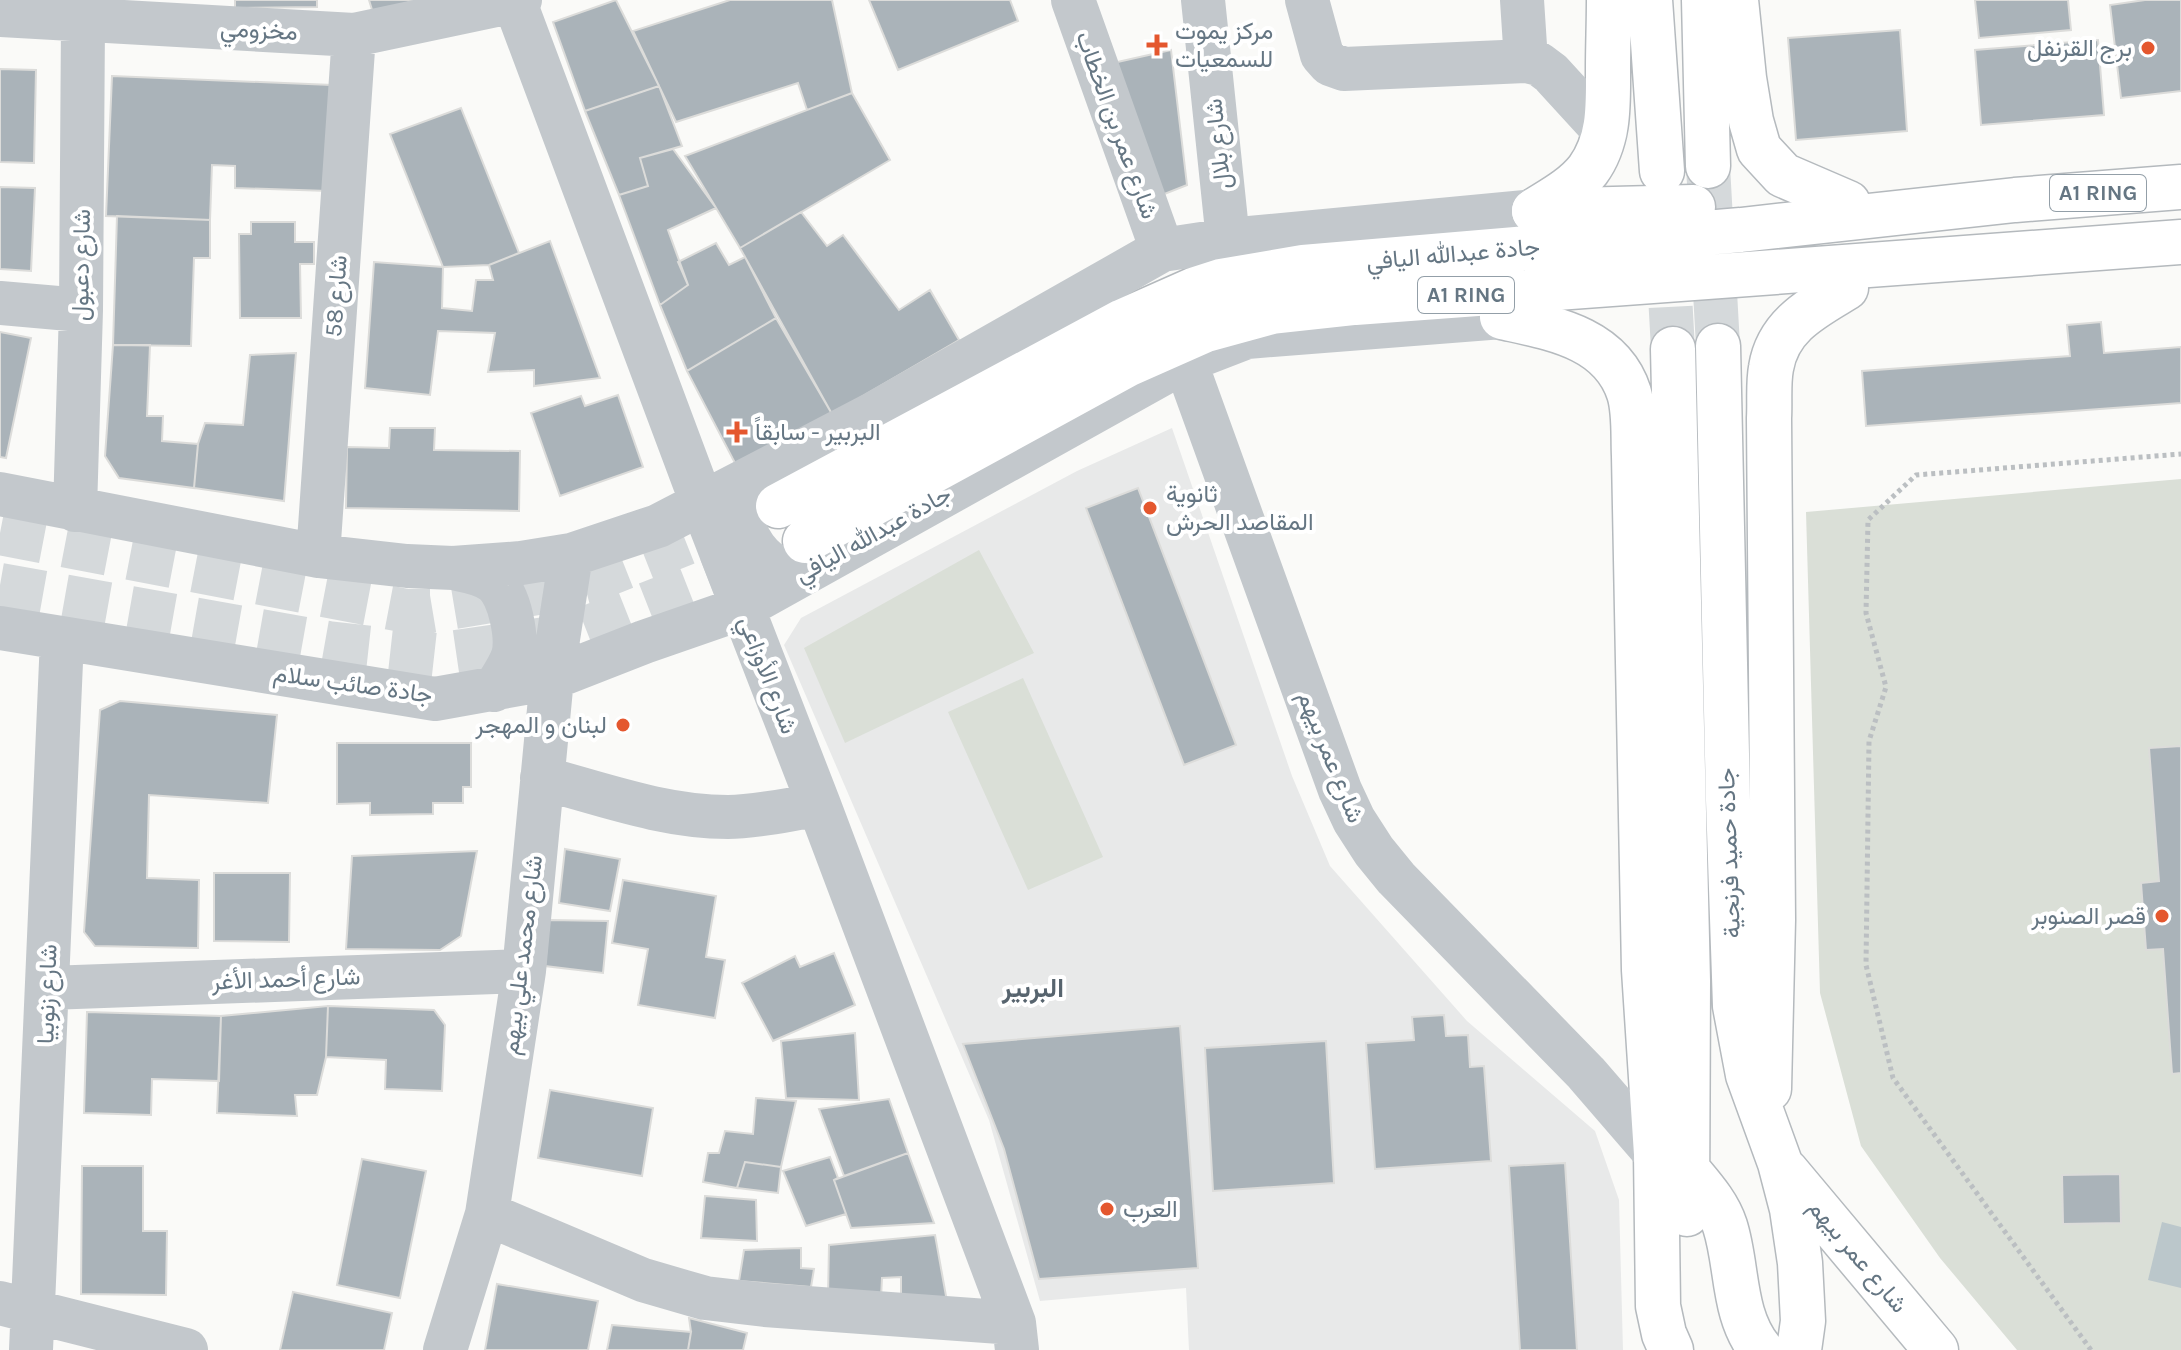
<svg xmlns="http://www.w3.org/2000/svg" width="2181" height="1350" font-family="Karla,Vazirmatn,sans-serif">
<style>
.built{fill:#e8e9e9}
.green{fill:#dadfd7}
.water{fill:#bbc7cb}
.building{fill:#aab3b9;stroke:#dcdcda;stroke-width:2}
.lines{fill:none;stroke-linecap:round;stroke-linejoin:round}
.major-tunnel{stroke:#d5d9db;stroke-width:44;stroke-dasharray:44 22;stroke-linecap:butt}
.highway-tunnel{stroke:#d5d9db;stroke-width:44;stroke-dasharray:44 22;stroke-linecap:butt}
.major-casing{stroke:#b5babe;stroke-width:47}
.highway-casing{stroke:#b4b9bd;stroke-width:47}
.path{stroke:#bbbfc2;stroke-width:5;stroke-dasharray:4 4;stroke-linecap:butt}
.minor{stroke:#c3c8cc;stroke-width:44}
.major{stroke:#fff;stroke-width:44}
.highway{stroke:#fff;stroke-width:44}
.poi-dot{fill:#e4572e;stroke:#fff;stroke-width:3}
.labels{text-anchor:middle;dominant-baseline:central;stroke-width:8;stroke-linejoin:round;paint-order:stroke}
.shield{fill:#fff;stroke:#939fa8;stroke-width:2}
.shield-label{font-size:22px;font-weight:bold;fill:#657683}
.street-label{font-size:24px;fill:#657683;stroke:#fff}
.poi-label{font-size:24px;fill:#657683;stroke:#fff;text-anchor:start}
.neighbourhood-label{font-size:26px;font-weight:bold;fill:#57646e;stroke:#fff}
</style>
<rect width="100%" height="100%" fill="#fafaf8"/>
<path class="built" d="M1172,428L1292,776L1330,866L1467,1021L1595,1131L1619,1200L1623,1350H1189L1186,1288L1040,1301L989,1120L784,645L801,618L1077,471Z"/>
<path class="green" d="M2181,479V1350H2017L1940,1258L1861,1146L1820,993L1806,512Z
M979,550L1034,653L845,743L804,648Z
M1023,678L1103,857L1028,890L948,712Z"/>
<path class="water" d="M2162,1222L2181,1227V1288L2148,1280Z"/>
<path class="building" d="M235,0H317V7L235,8Z
M369,0H417L373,13Z
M616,0L659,86L585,111L553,22Z
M730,0H832L852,93L807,110L798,83L676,122L633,31Z
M869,0H1010L1018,21L898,70Z
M1975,0H2068L2071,30L1979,38Z
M2145,0H2181V91L2121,98L2110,5Z
M1900,30L1907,131L1796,140L1788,38Z
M2098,40L2104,115L1981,125L1975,50Z
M1171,50L1187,185L1162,195L1113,63Z
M0,69L36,70L34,163L0,162Z
M112,76L332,85L328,191L235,188V166L212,165L210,220L106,216Z
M659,86L682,146L640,158L648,186L619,195L585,111Z
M852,93L890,160L740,248L685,156Z
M461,108L519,253L489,265L443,267L390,134Z
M673,149L716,208L668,230L688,285L660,305L619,195L648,186L640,158Z
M0,187L35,188L31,271L0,269Z
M801,212L827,246L843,235L899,310L930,290L959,340L832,414L740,248Z
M117,216L210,220V258H194L191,346L113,345Z
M251,222H295V242H314V264H300L301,318H240L239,234H251Z
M550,241L600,378L534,386V370L488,372L495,333L438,331L430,395L365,388L374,262L443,267L442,308L472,311L476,280H493L489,265Z
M716,243L729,265L745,257L776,318L687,371L660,305L688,285L678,262Z
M776,318L832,414L736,465L687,371Z
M2101,322L2104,353L2181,347V403L1866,426L1862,371L2070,356L2067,325Z
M0,332L31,338L6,458L0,457Z
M113,345H150L147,416H163L162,441L198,444L194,488L119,478L105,456Z
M296,353L284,501L194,488L198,444L205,423L243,425L250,355Z
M618,395L643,467L560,496L531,413L581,396L585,406Z
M390,428H435L434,450L520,451L519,511L346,508L347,447L389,448Z
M1138,488L1236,745L1184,765L1086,508Z
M120,701L277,715L268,803L149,795L147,878L199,880L198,948L95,946L84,932L100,710Z
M337,743H471V787H463V803H433V814L370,815V803L337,804Z
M2181,746V1073L2172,1074L2163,949L2146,950L2141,883L2159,881L2149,748Z
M565,849L620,859L610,911L559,903Z
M477,851L461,936L440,950L346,949L352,856Z
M214,873H290L289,942L214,941Z
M623,880L716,896L706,957L725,960L715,1018L638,1005L648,949L612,943Z
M549,920L608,921L603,973L545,966Z
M834,953L855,1005L773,1041L742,983L795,956L800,967Z
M328,1006L434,1010L445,1025L442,1091L385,1089L386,1060L326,1057Z
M328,1006L326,1057L317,1095H295L297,1116L217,1113L221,1016Z
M87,1012L221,1016L219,1081L152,1079L151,1115L84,1113Z
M1444,1015L1446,1036L1468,1035L1470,1067L1484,1066L1491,1161L1375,1169L1366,1043L1414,1040L1412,1017Z
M1180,1026L1198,1268L1039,1279L1004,1149L963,1044Z
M855,1033L859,1100L786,1098L781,1041Z
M1326,1041L1334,1183L1213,1191L1205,1048Z
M550,1090L653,1108L642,1176L538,1158Z
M756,1098L796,1101L781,1167L745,1162L737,1188L703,1182L708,1153H719L725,1131L753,1134Z
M889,1099L908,1153L844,1176L819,1109Z
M908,1153L934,1223L851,1228L834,1180Z
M830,1157L838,1178L834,1180L846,1214L806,1226L783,1171Z
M362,1159L426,1171L400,1298L337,1285Z
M745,1162L781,1167L778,1193L737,1188Z
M1565,1163L1577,1350H1520L1509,1166Z
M82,1166H143V1231H167L166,1295L81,1294Z
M2120,1174L2121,1223L2063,1224L2062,1175Z
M705,1196L756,1200L757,1241L701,1238Z
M935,1235L948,1307L901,1306V1277L882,1278L881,1298L828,1296L829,1245Z
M801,1248V1268L814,1269L811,1287L739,1281L744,1250Z
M497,1284L598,1301L588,1350H485Z
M293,1292L392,1313L384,1350H280Z
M689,1318L747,1333L743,1350H688L691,1332Z
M612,1325L691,1332L688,1350H607Z"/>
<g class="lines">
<path class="major-tunnel" d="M1708,166L1718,346
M1667,241L1673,349"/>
<path class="highway-tunnel" d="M0,533L365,603L407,611H430L562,589L588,582L750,518
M0,585L328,643L436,655L552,638L576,632L764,558"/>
<defs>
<path id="major" d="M1650,0L1662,171
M1704,0L1708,166
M1736,0L1744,78L1751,121L1759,149L1783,175L1848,203
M1534,211C1553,199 1574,188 1588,170C1610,140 1608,104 1608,68C1608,46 1609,23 1609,0
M1502,317C1551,328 1611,337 1629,393C1635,412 1633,436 1634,456L1644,970L1656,1154L1658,1306L1664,1334L1671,1350
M1718,346L1728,800L1735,1006L1748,1075L1780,1163L1792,1209L1800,1263L1803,1321L1799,1350
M1673,349L1688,981L1687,1214
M1769,1089L1773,920L1769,418C1770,402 1768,384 1771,368C1778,325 1813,308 1846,288
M1687,1169C1701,1186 1718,1204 1725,1226C1738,1266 1732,1315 1761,1350
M1786,1171L1936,1350"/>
<path id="highway" d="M1534,211L1693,207
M778,506L1123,321L1193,290L1221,281L1303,267L1741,230L2015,200L2181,187
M805,541L1127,365L1206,330L1272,312L1355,303L2181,242"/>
</defs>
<use href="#major" class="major-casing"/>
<use href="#highway" class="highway-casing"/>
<path class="path" d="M2091,1350L1893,1078L1866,965L1869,741L1886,687L1866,613L1868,520L1916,475L2181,454"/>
<path class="minor" d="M514,0L702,503L819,805L1014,1323L1017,1350
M1073,0L1162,250
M1203,0L1228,240
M1307,0L1322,55L1330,64L1344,69L1526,61L1539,64L1551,73L1605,132
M1522,0L1526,61
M0,15L354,35L520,0
M0,303L81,310
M1185,361L1340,790L1354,820L1374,851L1396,878L1586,1073L1656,1154
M764,471C756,481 746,491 743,503C736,523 756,558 776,566C787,571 801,568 813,567
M0,494L318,556L407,566L453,568L521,563L571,555L658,526L764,471L875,413L1162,250L1228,240L1534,211
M75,510L81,310L83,20
M318,556L354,35
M453,568C467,571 484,573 495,583C510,596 518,638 513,656C509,668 501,679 494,690
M0,628L435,699L552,678L644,642L742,608L1185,361L1247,337L1502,317
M542,778C602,794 664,817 728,817C757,817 789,809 819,805
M48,988L524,971
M487,1214L643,1280L705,1298L765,1305L1014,1323
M0,1303L186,1350
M31,1350L62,639
M445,1350L487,1214L524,971L552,678L571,555"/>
<use href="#major" class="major"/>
<use href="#highway" class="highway"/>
</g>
<g class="poi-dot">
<path d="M1153 33h8v8h8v8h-8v8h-8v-8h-8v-8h8z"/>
<circle cx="2148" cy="48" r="8"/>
<path d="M733 420h8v8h8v8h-8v8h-8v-8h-8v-8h8z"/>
<circle cx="1150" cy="508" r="8"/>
<circle cx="623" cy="725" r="8"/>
<circle cx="2162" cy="916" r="8"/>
<circle cx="1107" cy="1209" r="8"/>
</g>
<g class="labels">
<g class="shield">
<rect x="2050" y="175" width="96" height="36" rx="6"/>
<rect x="1418" y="277" width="96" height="36" rx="6"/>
</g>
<g class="shield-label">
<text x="2098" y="193">A1 RING</text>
<text x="1466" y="295">A1 RING</text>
</g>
<g class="street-label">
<text transform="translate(259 30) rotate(3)">مخزومي</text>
<text transform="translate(1117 125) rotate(70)">شارع عمر بن الخطاب</text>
<text transform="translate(1218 144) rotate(-96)">شارع بلال</text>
<text transform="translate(1453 254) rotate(-5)">جادة عبدالله اليافي</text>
<text transform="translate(81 265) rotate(-89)">شارع دعبول</text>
<text transform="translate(336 296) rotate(-86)">شارع 58</text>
<text transform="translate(873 534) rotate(-29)">جادة عبدالله اليافي</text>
<text transform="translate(768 675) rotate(69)">شارع الأوزاعي</text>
<text transform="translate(353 684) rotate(8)">جادة صائب سلام</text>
<text transform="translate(1331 757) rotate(68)">شارع عمر بيهم</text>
<text transform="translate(1729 853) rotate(-92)">جادة حميد فرنجية</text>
<text transform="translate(522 955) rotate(-83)">شارع محمد علي بيهم</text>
<text transform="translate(286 979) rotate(-2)">شارع أحمد الأغر</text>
<text transform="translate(47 994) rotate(-88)">شارع زنوبيا</text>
<text transform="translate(1858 1256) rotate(50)">شارع عمر بيهم</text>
</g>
<g class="poi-label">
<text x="1175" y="31">مركز يموت<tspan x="1175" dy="28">للسمعيات</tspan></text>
<text x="2132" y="48" text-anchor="end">برج القرنفل</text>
<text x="755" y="432">البربير - سابقاً</text>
<text x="1166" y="494">ثانوية<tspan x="1166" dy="28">المقاصد الحرش</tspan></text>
<text x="607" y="725" text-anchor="end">لبنان و المهجر</text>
<text x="2146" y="916" text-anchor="end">قصر الصنوبر</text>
<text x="1123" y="1209">العرب</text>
</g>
<g class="neighbourhood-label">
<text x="1033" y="988">البربير</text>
</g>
</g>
</svg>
